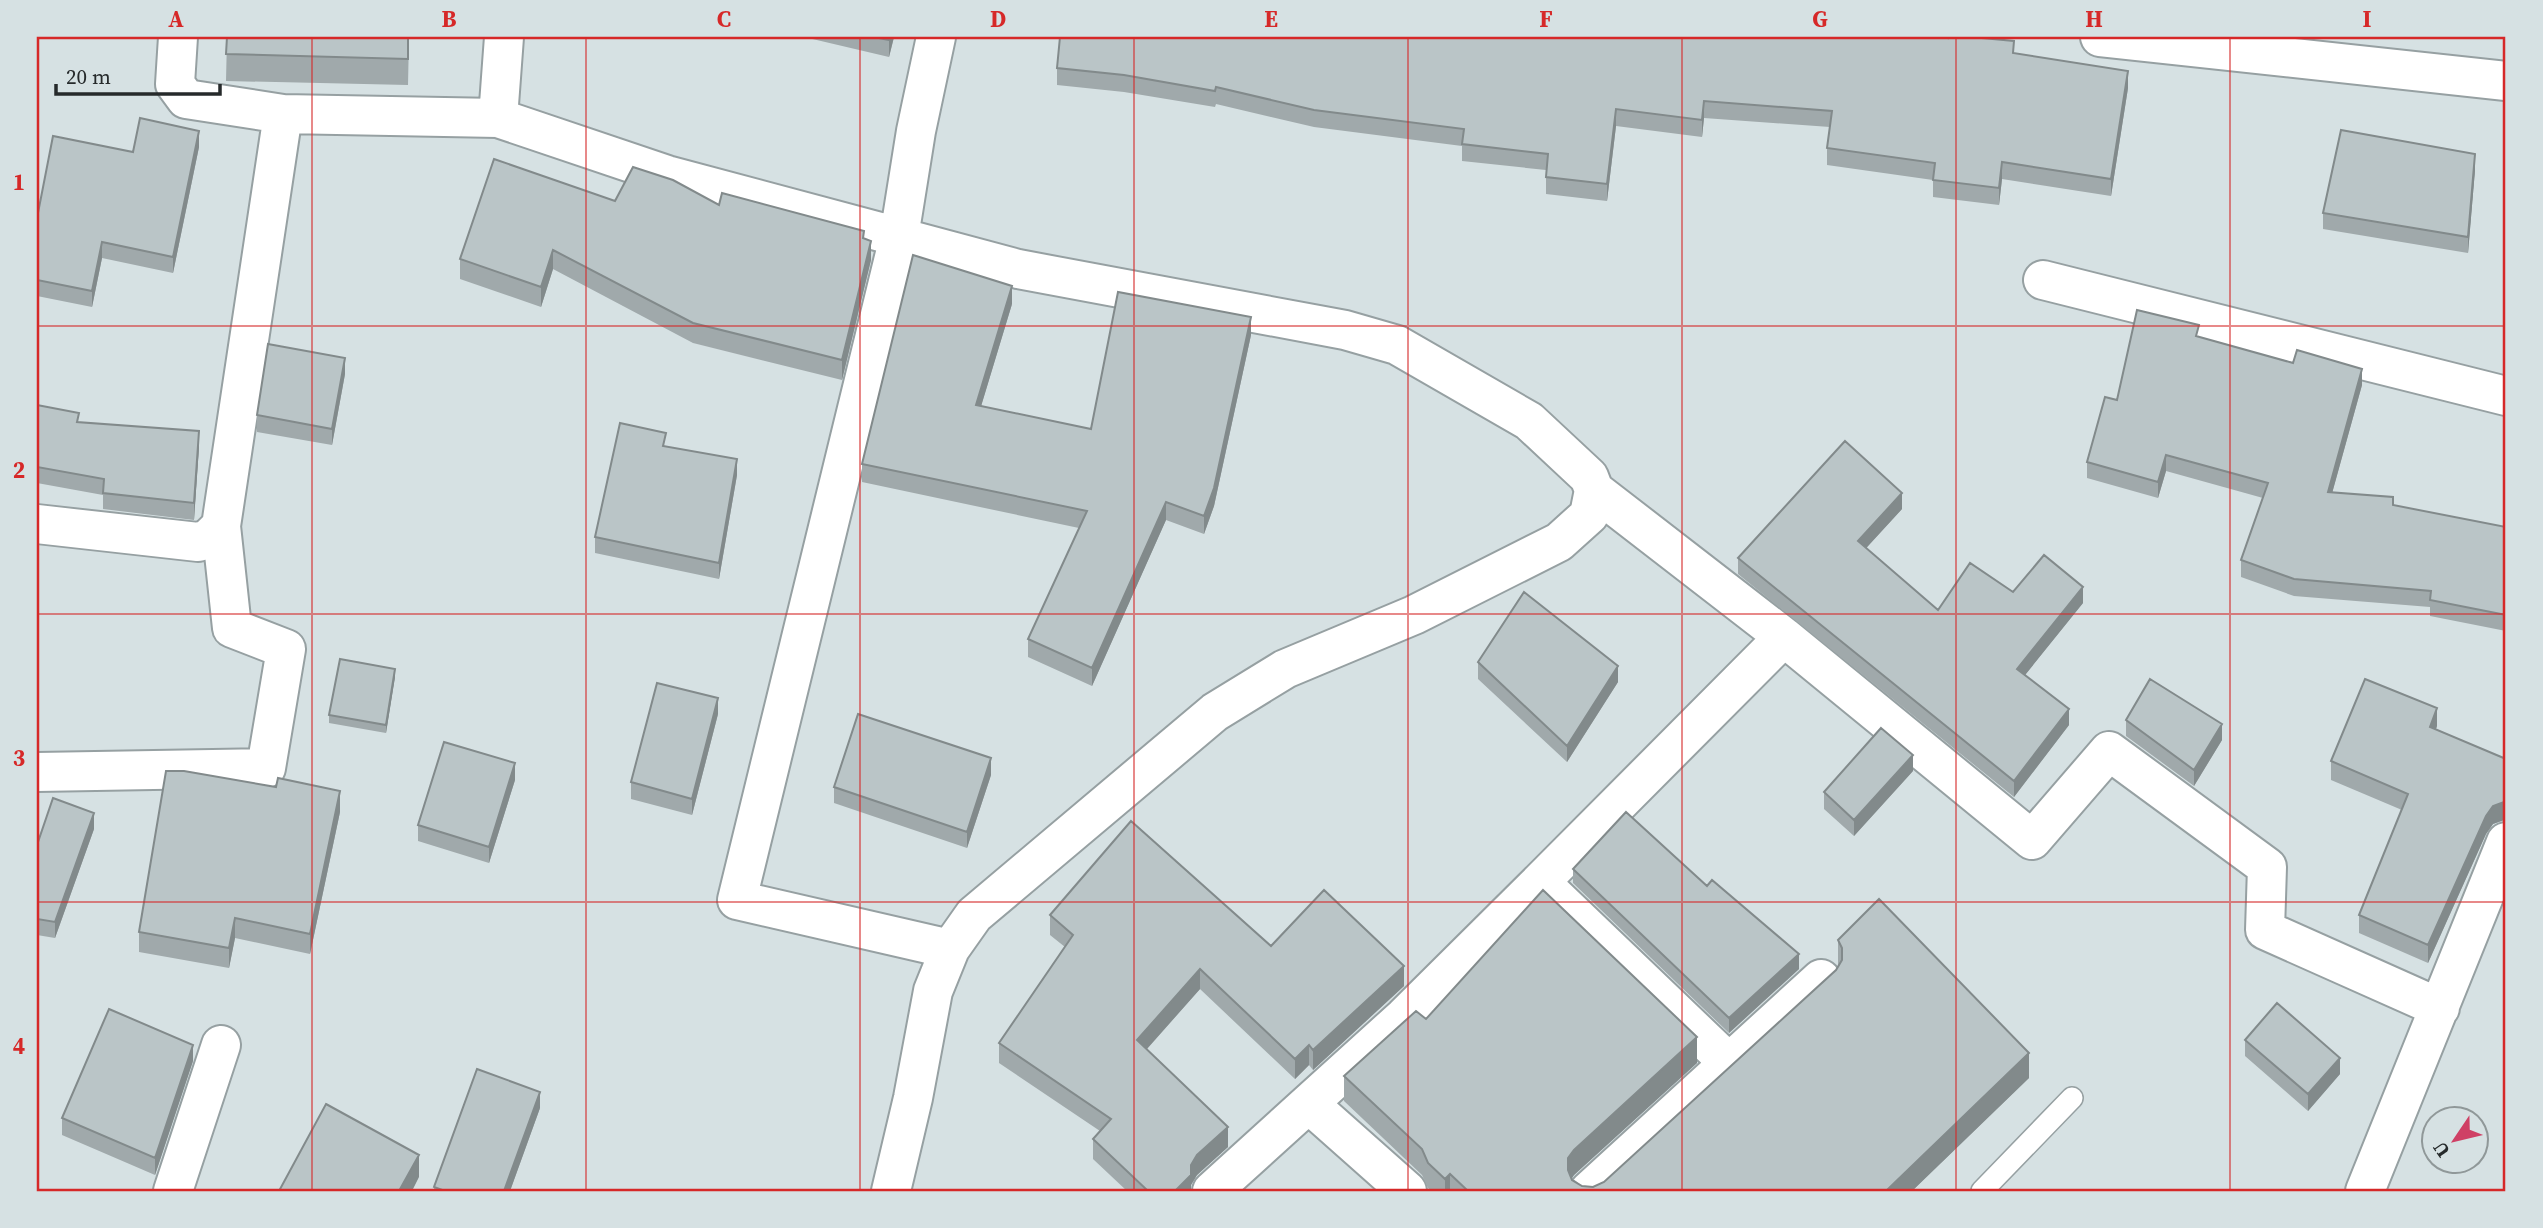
<svg xmlns="http://www.w3.org/2000/svg" width="2543" height="1228" font-family="'Source Serif 4',serif">
<style>
.lines{fill:none;stroke-linecap:round;stroke-linejoin:round}
.lane-casing{stroke:#96a0a2;stroke-width:24}
.street-casing{stroke:#96a0a2;stroke-width:42}
.lane{stroke:#fff;stroke-width:21}
.street{stroke:#fff;stroke-width:38}
.wall{fill:#a0a9ab}
.shaded-wall{fill:#828a8b}
.building{fill:#bac5c7;stroke:#828a8b;stroke-width:2}
.grid{fill:none;stroke:#d62828;stroke-width:2;stroke-opacity:0.55}
.neatline{fill:none;stroke:#d62828;stroke-width:2.5}
.grid-label{font-size:23px;text-anchor:middle;font-weight:bold;fill:#d62828}
</style>
<rect width="100%" height="100%" fill="#d6e1e3"/>
<g class="lines">
<defs>
<path id="lane" d="M1982,1191L2072,1098"/>
<path id="street" d="M178,37L175,84L186,99L283,114L498,118L504,37
M2100,37L2506,81
M498,118L667,175L899,237L916,131L936,37
M2043,280L2506,396
M1594,490L1784,637L1540,882L1729,1063
M37,524L198,542L208,539L221,526L283,114
M1784,637L2032,840L2109,751L2267,867L2265,930L2440,1008
M37,772L266,768L286,649L232,628L221,526
M1309,1104L1407,1191
M173,1191L221,1045
M891,1191L913,1098L933,991L950,949L974,915L1215,712L1285,669L1414,615L1559,542L1589,515L1594,490L1589,477L1529,421L1397,345L1345,330L1018,269L899,237L737,900L950,949
M1212,1191L1404,1017L1540,882
M1589,1191L1821,979
M2365,1191L2506,842"/>
</defs>
<use href="#lane" class="lane-casing"/>
<use href="#street" class="street-casing"/>
<use href="#lane" class="lane"/>
<use href="#street" class="street"/>
</g>
<path class="wall" d="M227,37H409L408,85L226,81Z
M804,37H894L889,57Z
M2014,53L2128,88L2111,196L2002,179L1999,205L1933,197V180L1827,165V148L1830,127L1704,118L1702,137L1616,126L1607,201L1546,194V170L1462,161V146L1314,127L1216,104L1215,107L1124,92L1057,85V68Z
M199,147L173,273L102,258L92,307L37,296V218L133,152Z
M2475,170L2468,253L2323,229V213Z
M615,201L719,205L864,238L871,260L842,380L693,343L553,269L541,307L460,279V259Z
M1012,304L981,406L1091,429L1251,335L1214,506L1204,534L1166,520L1092,686L1028,657V639L1079,528L862,482V464Z
M2199,337L2362,385L2332,493L2506,527V631L2430,616V607L2294,596L2241,577V560L2263,498L2166,471L2158,498L2087,478V462L2117,400Z
M345,374L332,445L257,432V415Z
M37,405L79,422L199,447L194,520L103,509V495L37,483Z
M666,446L737,475L719,579L595,553V537Z
M1902,509L1866,548L1938,610L2083,603L2025,675L2069,725L2014,797L1738,574V558Z
M1478,662L1618,682L1567,762L1478,679Z
M395,677L386,733L329,723V715Z
M718,714L692,815L631,799V782Z
M2126,720L2222,740L2194,786L2126,736Z
M2437,726L2436,729L2506,759V821L2504,820L2493,824L2486,834L2428,963L2359,933V915L2402,810L2331,780V761Z
M1913,771L1854,836L1824,809V792Z
M991,775L967,848L834,803V787Z
M515,780L489,863L418,841V825Z
M340,812L310,954L235,938L229,968L139,952V932Z
M94,829L55,938L37,935V845Z
M1573,869L1707,886L1799,969L1729,1033L1573,883Z
M1050,915L1271,946L1404,986L1313,1070L1309,1065L1295,1079L1200,989L1147,1049L1228,1147L1197,1175L1191,1185V1191H1127L1093,1159V1139L1100,1131L999,1063V1043L1065,947L1050,935Z
M1838,940L2029,1078L1912,1191H1431L1428,1188L1422,1175L1344,1101V1076L1426,1019L1697,1063L1574,1175L1572,1178L1582,1186L1593,1187L1604,1182L1836,970L1838,966Z
M2245,1040L2340,1074L2308,1111L2245,1056Z
M193,1061L155,1175L62,1135V1118Z
M540,1108L510,1191H434V1187Z"/>
<path class="shaded-wall" d="M890,37H894L889,57V40Z
M2128,71V88L2111,196V179Z
M1704,101V118L1702,137V120Z
M1616,109V126L1607,201V184Z
M199,131V147L173,273V257Z
M2475,154V170L2468,253V237Z
M2002,162V179L1999,205V188Z
M871,241V260L842,380V360Z
M102,242V258L92,307V291Z
M553,250V269L541,307V287Z
M1012,286V304L976,423V405Z
M1251,317V335L1214,506L1204,534V516Z
M345,358V374L332,445V429Z
M2362,369V385L2328,508V492Z
M199,431V447L194,520V503Z
M2166,455V471L2158,498V482Z
M737,459V475L719,579V563Z
M1902,493V509L1858,557V541Z
M1166,502V520L1092,686V668Z
M2083,587V603L2017,685V669Z
M1618,666V682L1567,762V746Z
M395,669V677L386,733V725Z
M718,698V714L692,815V799Z
M2437,708V726L2430,745V727Z
M2069,709V725L2014,797V781Z
M2222,724V740L2194,786V770Z
M1913,755V771L1854,836V820Z
M991,758V775L967,848V832Z
M515,763V780L489,863V847Z
M340,791V812L310,954V934Z
M2504,802V820L2493,824L2486,834L2428,963V945L2486,816L2493,806Z
M94,813V829L55,938V922Z
M235,918V938L229,968V948Z
M1799,954V969L1729,1033V1018Z
M1404,966V986L1313,1070V1050Z
M1200,969V989L1137,1060V1040Z
M1697,1037V1063L1574,1175L1568,1184V1158L1574,1150Z
M193,1045V1061L155,1175V1158Z
M1309,1045V1065L1295,1079V1059Z
M2029,1053V1078L1912,1191H1886Z
M2340,1058V1074L2308,1111V1094Z
M540,1092V1108L510,1191H504Z
M1228,1127V1147L1197,1175L1191,1185V1191H1175L1197,1155Z
M419,1155V1177L412,1191H399Z
M1450,1174V1191H1445V1179Z"/>
<path class="building" d="M227,37H408V59L226,54Z
M874,37H890L889,40Z
M1060,37H1940L1948,38V37H1971L2014,41L2013,53L2128,71L2111,179L2002,162L1999,188L1933,180L1935,163L1827,148L1832,111L1704,101L1702,120L1616,109L1607,184L1546,177L1548,154L1462,144L1464,129L1314,110L1216,87L1215,91L1124,75L1057,68Z
M140,118L199,131L173,257L102,242L92,291L37,280V218L53,136L133,152Z
M2341,130L2475,154L2468,237L2323,213Z
M494,159L615,201L633,167L673,180L719,205L722,193L864,231L863,238L871,241L842,360L693,323L553,250L541,287L460,259Z
M913,255L1012,286L976,405L1091,429L1118,292L1251,317L1214,488L1204,516L1166,502L1092,668L1028,639L1087,511L862,464Z
M2137,310L2199,325L2196,336L2293,363L2297,350L2362,369L2328,492L2393,497V505L2506,527V615L2430,600L2431,591L2294,579L2241,560L2268,483L2166,455L2158,482L2087,462L2105,397L2117,400Z
M268,344L345,358L332,429L257,415Z
M37,405L79,413L77,422L199,431L194,503L103,493L104,479L37,467Z
M620,423L666,433L663,446L737,459L719,563L595,537Z
M1845,441L1902,493L1858,541L1938,610L1970,563L2013,592L2044,555L2083,587L2017,669L2069,709L2014,781L1738,558Z
M1524,592L1618,666L1567,746L1478,662Z
M340,659L395,669L386,725L329,715Z
M2150,679L2222,724L2194,770L2126,720Z
M2365,679L2437,708L2430,727L2506,759V802H2504L2493,806L2486,816L2428,945L2359,915L2408,794L2331,761Z
M657,683L718,698L692,799L631,782Z
M858,714L991,758L967,832L834,787Z
M1881,728L1913,755L1854,820L1824,792Z
M444,742L515,763L489,847L418,825Z
M166,771H184L276,787L278,778L340,791L310,934L235,918L229,948L139,932Z
M53,798L94,813L55,922L37,919V845Z
M1626,812L1707,886L1712,880L1799,954L1729,1018L1573,869Z
M1131,821L1271,946L1324,890L1404,966L1313,1050L1309,1045L1295,1059L1200,969L1137,1040L1228,1127L1197,1155L1191,1165V1175L1175,1191H1148L1093,1139L1111,1119L999,1043L1073,935L1050,915Z
M1543,890L1697,1037L1574,1150L1568,1158V1170L1572,1180L1582,1186L1593,1187L1604,1182L1836,970L1842,960V948L1838,940L1879,899L2029,1053L1886,1191H1468L1450,1174L1445,1179L1428,1163L1422,1149L1344,1076L1416,1011L1426,1019Z
M2277,1003L2340,1058L2308,1094L2245,1040Z
M109,1009L193,1045L155,1158L62,1118Z
M477,1069L540,1092L504,1191H445L434,1187Z
M326,1104L419,1155L399,1191H279Z"/>
<path class="grid" d="M312,37V1191M586,37V1191M860,37V1191M1134,37V1191M1408,37V1191M1682,37V1191M1956,37V1191M2230,37V1191M37,326H2506M37,614H2506M37,902H2506"/>
<rect width="2543" height="1228" fill="none" stroke="#d6e1e3" stroke-width="77"/>
<g transform="translate(2455 1140) rotate(235)"><circle r="33" fill="#d6e1e3" stroke="#909899" stroke-width="2"/>
<path d="M0-5L12 26L0 18L-12 26Z" fill="#cf4065"/>
<text y="-10" font-size="19" font-weight="bold" text-anchor="middle" fill="#262a2b">U</text>
</g>
<path d="M56 84v10h164v-10" fill="none" stroke="#262a2b" stroke-width="3.5"/>
<text x="66" y="84" font-size="21" fill="#262a2b" stroke="#d6e1e3" stroke-width="5" paint-order="stroke">20 m</text>
<rect x="38" y="38" width="2466" height="1152" class="neatline"/>
<g class="grid-label">
<text x="176" y="27">A</text>
<text x="449" y="27">B</text>
<text x="724" y="27">C</text>
<text x="998" y="27">D</text>
<text x="1271" y="27">E</text>
<text x="1546" y="27">F</text>
<text x="1820" y="27">G</text>
<text x="2094" y="27">H</text>
<text x="2367" y="27">I</text>
<text x="19" y="190">1</text>
<text x="19" y="478">2</text>
<text x="19" y="766">3</text>
<text x="19" y="1054">4</text>
</g>
</svg>
